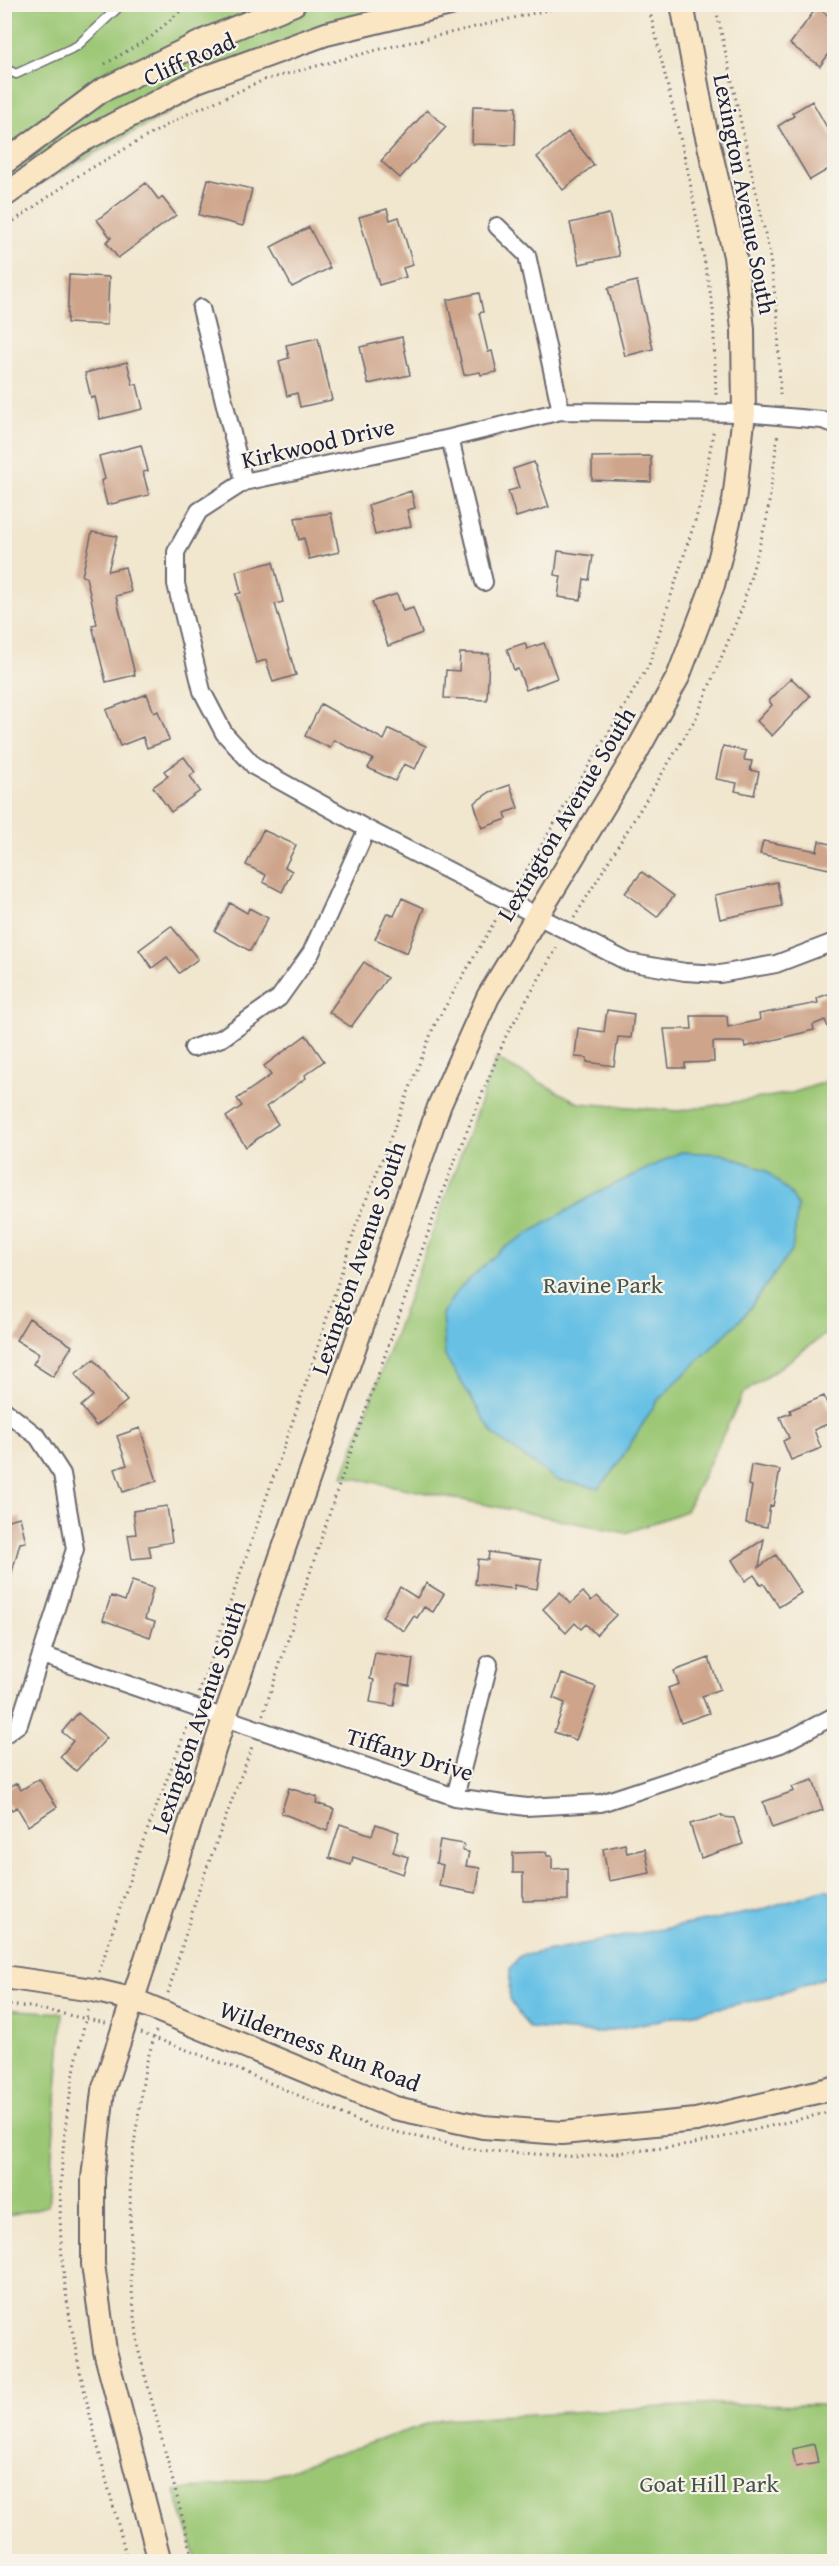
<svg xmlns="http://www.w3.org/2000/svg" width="839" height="2566" font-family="'Gentium Book Plus',serif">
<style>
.green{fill:#9bc774;stroke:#5e7458;stroke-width:1.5}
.water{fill:#67c1e5;stroke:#447290;stroke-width:1.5}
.building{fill:#cea48b}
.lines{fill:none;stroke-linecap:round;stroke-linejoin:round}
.lane-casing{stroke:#6a676e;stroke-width:11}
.street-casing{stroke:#6a676e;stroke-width:20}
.secondary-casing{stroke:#6a676e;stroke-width:26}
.path{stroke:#6a676e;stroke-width:3;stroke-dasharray:1.5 4.5;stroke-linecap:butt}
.lane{stroke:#fff;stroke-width:8}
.street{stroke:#fff;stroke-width:16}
.secondary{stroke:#fbe6c4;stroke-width:22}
.labels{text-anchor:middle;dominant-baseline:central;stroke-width:4.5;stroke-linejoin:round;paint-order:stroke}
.street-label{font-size:24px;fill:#22223b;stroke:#f7f3e8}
.park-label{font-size:24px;fill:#46544c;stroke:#f7f3e8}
</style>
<rect width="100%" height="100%" fill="#f7f3e8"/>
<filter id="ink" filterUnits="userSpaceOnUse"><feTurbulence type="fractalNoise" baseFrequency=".0167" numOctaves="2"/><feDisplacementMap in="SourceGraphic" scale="12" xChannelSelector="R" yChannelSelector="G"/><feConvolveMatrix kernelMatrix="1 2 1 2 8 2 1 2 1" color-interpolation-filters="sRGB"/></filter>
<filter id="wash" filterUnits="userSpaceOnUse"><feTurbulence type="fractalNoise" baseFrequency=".008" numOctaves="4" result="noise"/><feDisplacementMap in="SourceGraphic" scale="24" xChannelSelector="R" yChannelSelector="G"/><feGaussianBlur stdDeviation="1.35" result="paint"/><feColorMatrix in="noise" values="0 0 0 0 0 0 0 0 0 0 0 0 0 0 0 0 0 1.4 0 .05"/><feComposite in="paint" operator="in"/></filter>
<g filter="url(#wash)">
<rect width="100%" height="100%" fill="#f1e6ce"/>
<path class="green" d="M5,5H404L265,59L5,203Z
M496,1059L579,1103L679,1111L792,1093L834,1079V1328L743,1394L686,1511L626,1533L343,1476Z
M5,2009L63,2013L48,2206L5,2216Z
M719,2404L834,2405V2561H197L175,2491L266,2478L441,2419Z"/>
<path class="water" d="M681,1152L723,1154L765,1170L790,1193L798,1207L792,1250L744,1316L657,1401L613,1472L599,1488L556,1480L494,1435L445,1356L442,1314L456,1292L502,1249L595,1194Z
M825,1889L834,1892V1974L772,1997L597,2033L529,2028L509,1999L510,1968L520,1956L757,1911Z"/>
<g id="blocks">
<path class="building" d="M817,7L834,20V47L820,66L790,44Z
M812,101L834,140V166L810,180L778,126L794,116L792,113Z
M473,106L516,107L515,145L472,144Z
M427,110L446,127L400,178L381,161Z
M568,132L594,165L563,190L537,157Z
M208,179L252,189L243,226L199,215Z
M146,183L159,200L162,197L176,215L118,258L106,242L111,238L97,220Z
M387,209L390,220L399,217L413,265L403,268L406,277L379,285L359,217Z
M609,214L619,256L579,264L570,223Z
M309,227L330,268L292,287L271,247Z
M69,275L109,277L107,325L67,323Z
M637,281L653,349L625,356L608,288Z
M479,293L483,312L479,313L488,352L492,351L497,372L481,375L480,372L464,375L447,300Z
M402,337L410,375L368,384L360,347Z
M318,338L332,400L300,407L297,393L287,396L279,361L289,358L286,345Z
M127,362L133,385L137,384L143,409L100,419L95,397L91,398L85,373Z
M141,445L148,471L143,472L149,495L107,505L101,481L105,479L99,456Z
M651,456V482L592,480V457Z
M534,462L549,507L516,517L508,491L519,488L513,469Z
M411,491L415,508L407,510L411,526L375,535L368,505Z
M331,513L339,552L309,559L304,538L299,540L295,518Z
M92,532L117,536L108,571L125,567L131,592L116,596L135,675L106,682L92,625L97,624L86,577L82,576Z
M558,551L593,556L589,580L584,579L581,600L558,597L561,576L555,575Z
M273,562L283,602L275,604L296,675L273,682L266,660L256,663L236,594L241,593L236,571Z
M397,594L403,611L413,608L422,633L388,646L372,602Z
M525,643L527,649L544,643L557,678L526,690L518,669L514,670L507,649Z
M460,653L489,654L487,700L444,698L446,670L459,671Z
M791,678L810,696L772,736L757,721L772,705L769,701Z
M147,694L154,713L158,711L169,740L147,748L143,737L120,746L106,710Z
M321,704L384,740L389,729L426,746L415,769L404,764L395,781L368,768L373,759L334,740L330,748L305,736Z
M723,746L746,751L744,760L752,761L750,770L759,772L754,795L735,791L737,783L716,779Z
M184,757L195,772L190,776L200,791L171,812L153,787L168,776L164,771Z
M510,785L518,808L505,813L507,819L482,828L474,803L490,792Z
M263,830L296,845L285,867L292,871L282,892L263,882L266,875L246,865Z
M763,841L817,851L819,841L834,845V870L760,854Z
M642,872L674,896L657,917L625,893Z
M777,882L782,906L720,919L715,895Z
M402,898L424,908L407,953L375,939L387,913L394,916Z
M230,903L247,913L249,908L268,918L250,951L215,931Z
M171,926L198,959L179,973L167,957L152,968L139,950Z
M364,962L387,978L351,1027L329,1012Z
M834,992V1042L825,1020L813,1025L814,1030L745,1047L744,1042H713L714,1062L685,1063V1068H669L664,1029H692L691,1016H727L728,1027L760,1020L759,1014L818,1003L817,998Z
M607,1010L634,1014L631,1038L618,1037L614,1066L587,1062V1058L575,1057L578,1028L604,1032Z
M306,1035L324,1061L305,1075L306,1078L266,1107L278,1124L246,1147L226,1117L242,1106L237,1099L271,1075L264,1066Z
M29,1318L72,1346L53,1377L33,1364L39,1354L16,1340Z
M94,1359L127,1401L96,1426L81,1406L93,1396L75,1374Z
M824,1396L834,1421L814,1430L821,1448L791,1460L783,1441L789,1438L780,1417L791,1413L790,1410Z
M140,1428L157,1481L123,1492L115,1469L127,1465L117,1436Z
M751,1465L780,1470L773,1506L770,1505L767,1527L746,1523L752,1486L748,1485Z
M167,1506L172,1542L149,1546L151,1557L132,1559L128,1535L136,1534L133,1511Z
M20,1517L26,1542L20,1543L9,1583L4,1582V1521Z
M764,1539L759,1567L776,1555L801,1593L779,1607L764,1584L761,1585L754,1575L745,1581L732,1560Z
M489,1552L541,1560L537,1589L514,1585V1589L475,1584L478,1559L488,1560Z
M132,1581L153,1588L145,1619L155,1622L150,1637L103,1620L111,1596L125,1601Z
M426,1583L444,1594L433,1612L424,1607L417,1618L414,1616L404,1631L382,1617L400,1587L417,1598Z
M560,1592L570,1604L583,1592L591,1601L597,1596L616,1615L596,1635L586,1624L581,1629L575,1623L566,1633L543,1609Z
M375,1653L413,1659L409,1685L398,1683L394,1706L370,1702L374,1680L370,1679Z
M709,1658L720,1689L702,1696L709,1713L681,1723L668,1688L679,1684L674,1671Z
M562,1674L596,1687L576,1740L554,1732L565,1703L553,1698Z
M78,1713L107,1738L76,1771L60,1757L73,1741L62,1732Z
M39,1779L57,1807L28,1826L17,1807L12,1810L4,1796V1790L17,1783L21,1790Z
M813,1780L823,1810L772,1828L763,1802L794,1791L792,1787Z
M289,1788L317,1797L316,1803L334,1809L327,1831L281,1813Z
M722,1815V1817L734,1818L743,1844L701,1858L690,1824Z
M340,1824L372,1835L376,1824L399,1832L393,1852L408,1857L403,1874L353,1857L351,1865L329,1858Z
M440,1840L464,1844L463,1851L469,1852L466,1866L480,1868L476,1893L439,1886L443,1865L436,1863Z
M625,1844L627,1853L645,1849L650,1873L609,1881L603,1849Z
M546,1852L547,1856H552V1869L568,1868V1900L523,1901V1873H513V1853Z
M814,2444L818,2463L796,2467L792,2449Z"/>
</g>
</g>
<g filter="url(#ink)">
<use href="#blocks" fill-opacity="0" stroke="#6a676e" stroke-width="1.5"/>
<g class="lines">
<defs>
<path id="lane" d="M4,68L16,74L77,46L122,4"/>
<path id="street" d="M497,226L527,255L561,411
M201,308L244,482
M834,424L822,420L744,413L561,411L450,438L244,482L199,511L176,552V584L202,691L224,733L255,767L367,829L628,962L685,972L720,974L776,964L834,942
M450,438L484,582
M193,1048L222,1038L279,998L311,953L367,829
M4,1410L38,1437L62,1474L75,1549L19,1724L4,1735
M42,1655L455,1797L526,1807L601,1803L781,1744L834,1716
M455,1797L489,1664"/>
<path id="secondary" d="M4,163L101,91L210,38L294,4
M4,196L78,143L197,81L326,34L450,4
M4,1977L93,1990L131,1999L395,2108L483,2127L562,2133L696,2120L834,2088
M160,2562L105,2351L93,2264V2178L103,2091L224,1719L440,1104L488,997L636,753L678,677L713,585L734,501L744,413L743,329L735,256L705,128L682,4"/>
</defs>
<use href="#lane" class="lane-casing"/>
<use href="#street" class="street-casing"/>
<use href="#secondary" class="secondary-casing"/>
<path class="path" d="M648,4L688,171L713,308L716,395
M715,4L769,251L778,319L780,398
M105,64L151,37L188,4
M4,228L81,174L181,117L264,80L377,50L573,4
M517,886L649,665L701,502L714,428
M574,918L696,718L742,608L767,518L778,432
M199,1693L310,1371L356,1226L434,1026L499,914
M263,1715L336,1494L446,1182L506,1036L559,944
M99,1972L137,1857L189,1722
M168,1993L199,1889L253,1744
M4,2005L30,2007L106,2023
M88,2010C65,2098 53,2195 65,2286C78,2380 104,2470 128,2562
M156,2031L145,2068L130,2173L131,2283L139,2352L194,2562
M141,2033L230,2066L370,2126L476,2150L580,2157L690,2145L834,2111"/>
<use href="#lane" class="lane"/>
<use href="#street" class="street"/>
<use href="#secondary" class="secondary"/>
</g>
</g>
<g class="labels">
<g class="street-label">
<text transform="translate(189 59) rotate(-24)">Cliff Road</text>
<text transform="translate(745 194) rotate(79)">Lexington Avenue South</text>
<text transform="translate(318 443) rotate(-13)">Kirkwood Drive</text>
<text transform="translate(566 814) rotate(-59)">Lexington Avenue South</text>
<text transform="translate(358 1258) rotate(-71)">Lexington Avenue South</text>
<text transform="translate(198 1717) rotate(-71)">Lexington Avenue South</text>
<text transform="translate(410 1754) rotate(17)">Tiffany Drive</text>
<text transform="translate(320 2046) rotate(21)">Wilderness Run Road</text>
</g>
<g class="park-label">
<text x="603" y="1284">Ravine Park</text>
<text x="709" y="2483">Goat Hill Park</text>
</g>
</g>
<rect width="839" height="2566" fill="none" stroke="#f7f3e8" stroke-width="24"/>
</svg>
